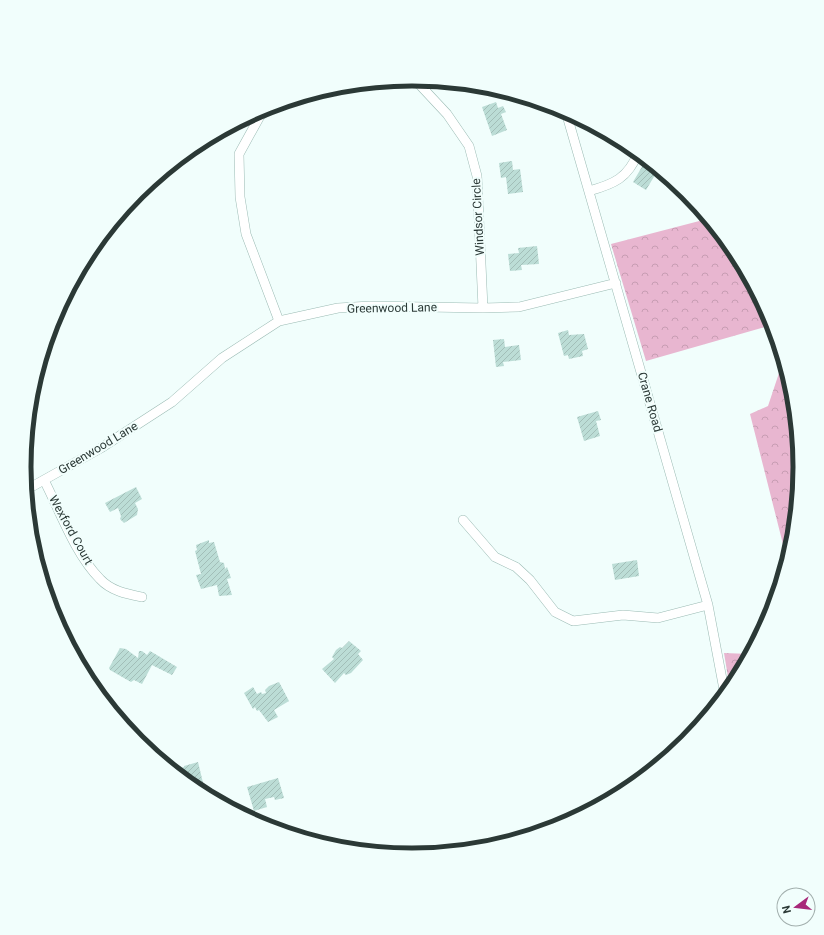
<svg xmlns="http://www.w3.org/2000/svg" width="824" height="935" font-family="Roboto,sans-serif">
<style>
.forest{fill:url(#forest-crowns)}
.building{fill:url(#building-hatch)}
.lines{fill:none;stroke-linecap:round;stroke-linejoin:round}
.minor-casing{stroke:#9bbbb4;stroke-width:10}
.minor{stroke:#fff;stroke-width:9}
.labels{text-anchor:middle;dominant-baseline:central;stroke-width:4;stroke-linejoin:round;paint-order:stroke}
.street-label{font-size:12px;fill:#2b3936;stroke:#f1fefc}
.rim{fill:none;stroke:#2b3936;stroke-width:5}
</style>
<defs>
<pattern id="forest-crowns" width="20" height="18" patternUnits="userSpaceOnUse"><rect width="20" height="18" fill="#e8b6d0"/><path d="M2 6a3 3 0 1 1 6 0M12 15a3 3 0 1 1 6 0" fill="none" stroke="#c79db3"/></pattern>
<pattern id="building-hatch" width="6" height="6" patternUnits="userSpaceOnUse"><rect width="6" height="6" fill="#bcddd6"/><path d="M-1 1l2-2M0 6l6-6M5 7l2-2" fill="none" stroke="#a2beb8"/></pattern>
</defs>
<rect width="100%" height="100%" fill="#f1fefc"/>
<path class="forest" d="M707,219L735,252L772,325L646,361L611,244Z
M786,371C802,424 804,506 787,560L750,414L768,406L779,373Z
M724,653L750,654L730,689Z"/>
<path class="building" d="M496,102L498,108L503,106L506,112L501,114L507,130L492,136L482,107Z
M646,160L658,170L646,190L633,182Z
M512,161L513,170L520,169L523,192L508,194L506,177L501,178L499,163Z
M537,246L539,264L521,265L522,270L510,271L508,254L519,253L518,248Z
M568,330L569,335L584,334L588,349L582,351L583,356L569,359L568,355L564,356L558,333Z
M504,339L505,347L519,345L521,360L503,362L504,366L496,367L493,340Z
M598,411L601,420L596,421L600,436L584,441L577,417Z
M136,487L142,499L135,503L138,509L137,515L124,523L120,519L121,516L118,508L110,512L105,503Z
M209,540V543L214,542L220,562L224,563L225,569L227,567L231,578L227,579L232,595L219,596L217,585L201,589L196,575L201,574L195,551L197,550L196,545Z
M637,560L639,576L615,580L612,564Z
M349,641L361,651L358,654L363,660L351,673L346,675L344,673L335,683L322,669L334,659L332,657L336,650L340,647L342,648Z
M120,648L126,649L138,658L139,651H142L147,655L150,651L177,667L172,675L152,665L142,684L134,680L131,682L110,670L109,668Z
M279,682L289,701L274,710L278,717L268,722L259,710L257,711L255,707L253,709L244,693L253,687L257,694L261,692L262,694L266,693L265,690L269,686Z
M198,762L205,791L200,792L176,773L178,769L184,767V766Z
M278,778L284,798L275,800L274,797L265,799L267,807L254,811L247,787Z"/>
<g class="lines">
<defs>
<path id="minor" d="M408,80L419,84L447,114L469,146L477,176L483,308
M273,106L260,116L239,154L240,197L246,234L279,321
M566,112L708,605L725,695
M589,191C614,184 628,178 638,153
M44,480C60,511 75,554 100,579C111,591 127,594 142,597
M26,490L101,448L172,402L222,358L279,321L338,308L370,306L483,308L519,307L616,283
M463,520L495,557L516,567L530,580L555,612L573,621L623,615L658,618L708,605"/>
</defs>
<use href="#minor" class="minor-casing"/>
<use href="#minor" class="minor"/>
</g>
<g class="labels">
<g class="street-label">
<text transform="translate(478 217) rotate(-93)">Windsor Circle</text>
<text transform="translate(392 308) rotate(-1)">Greenwood Lane</text>
<text transform="translate(650 402) rotate(74)">Crane Road</text>
<text transform="translate(98 448) rotate(-31)">Greenwood Lane</text>
<text transform="translate(71 530) rotate(61)">Wexford Court</text>
</g>
</g>
<path d="M0 0H824V935H0ZM31 467a381 381 0 1 1 762 0a381 381 0 1 1-762 0Z" fill="#f1fefc" fill-rule="evenodd"/>
<path class="rim" d="M31 467a381 381 0 1 1 762 0a381 381 0 1 1-762 0Z"/>
<g transform="translate(796 907) rotate(255)"><circle r="19" fill="#f1fefc" stroke="#a2afad"/>
<path d="M0-3L7 15L0 10L-7 15Z" fill="#a72879"/>
<text y="-6" font-size="11" font-weight="bold" text-anchor="middle" fill="#2b3936">N</text>
</g>
</svg>
